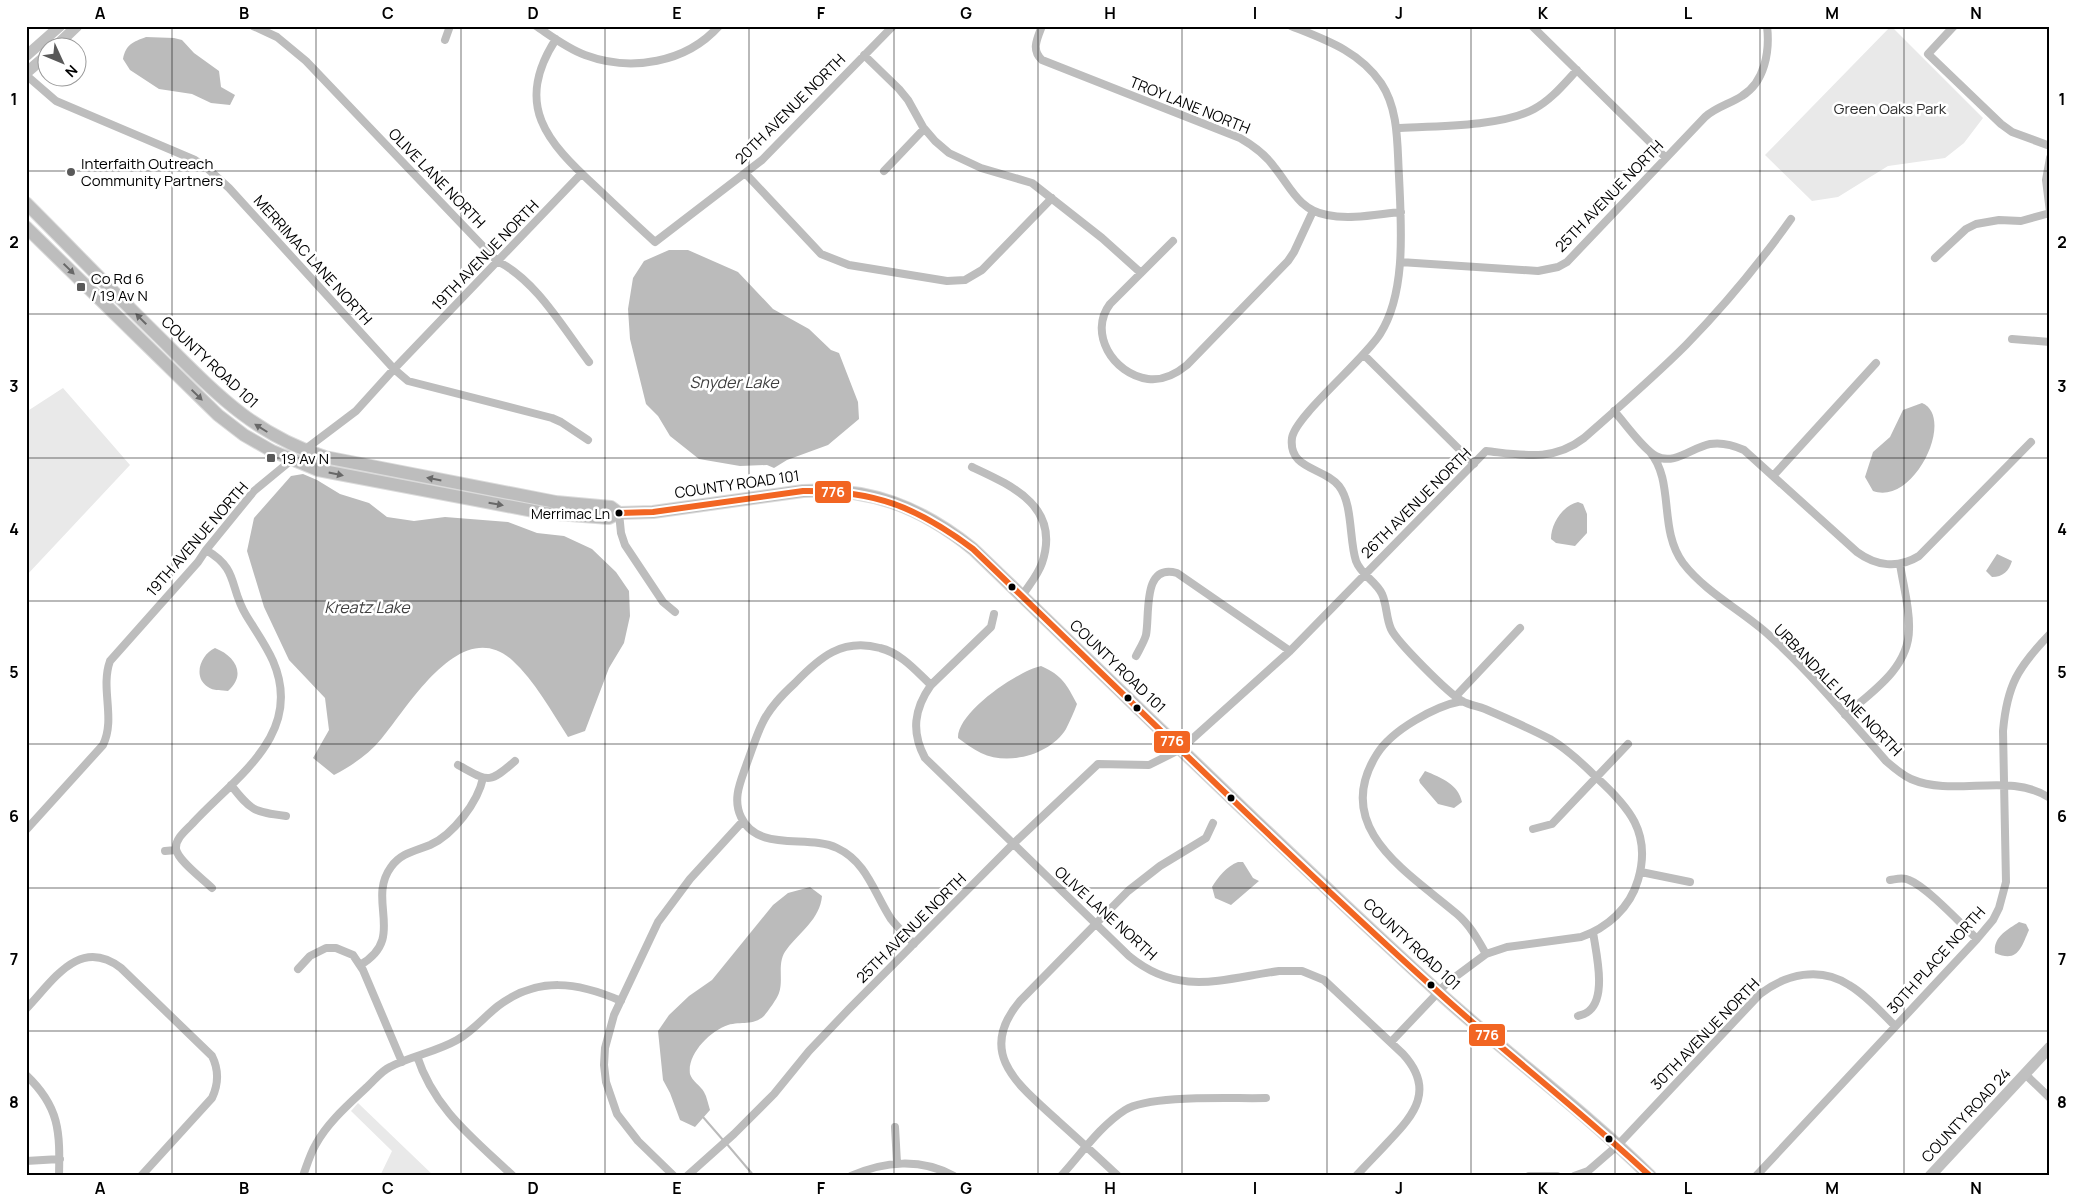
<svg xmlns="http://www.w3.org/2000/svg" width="2076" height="1202" font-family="Manrope,sans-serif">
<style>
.green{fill:#e9e9e9}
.water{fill:#bbb}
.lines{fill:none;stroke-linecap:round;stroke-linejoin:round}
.stream{stroke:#bbb;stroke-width:2}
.primary-casing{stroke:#dbdbdb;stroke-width:14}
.street{stroke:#bdbdbd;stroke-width:8}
.secondary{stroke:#c0c0c0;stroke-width:11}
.primary{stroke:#bdbdbd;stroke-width:12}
.bus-1-casing{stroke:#fff;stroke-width:10}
.bus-1{stroke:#f26522;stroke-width:6}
.oneway{fill:#686868}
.grid{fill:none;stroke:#000;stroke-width:1;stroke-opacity:0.55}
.poi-dot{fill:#595959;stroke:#fff;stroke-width:2}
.bus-dot{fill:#000;stroke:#fff;stroke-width:2}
.labels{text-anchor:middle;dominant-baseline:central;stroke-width:5;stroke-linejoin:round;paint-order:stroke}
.bus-label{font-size:14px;fill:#000;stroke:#fff;text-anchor:end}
.street-label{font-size:15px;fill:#000;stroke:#fff}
.park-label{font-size:15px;fill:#2e2e2e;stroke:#fff}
.poi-label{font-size:15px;fill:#000;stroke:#fff;text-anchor:start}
.water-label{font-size:16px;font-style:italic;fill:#3f3f3f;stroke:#fff}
.line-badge{stroke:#fff;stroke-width:2}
.badge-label{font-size:14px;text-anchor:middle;font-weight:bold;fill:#fff}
.neatline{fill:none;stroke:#000;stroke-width:2}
.grid-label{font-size:16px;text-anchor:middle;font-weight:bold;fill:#000}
</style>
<rect width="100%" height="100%" fill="#fff"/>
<path class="green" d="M1891,26L1983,118L1964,143L1945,158L1888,166L1838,197L1812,201L1765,155Z
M63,388L130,465L26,576V412Z
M358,1103L434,1176H380L392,1151L351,1111Z"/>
<path class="water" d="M146,37L174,38L182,40L194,53L219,71L221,87L235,95L230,105L211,103L192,94L159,89L130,70L123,59C126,44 133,42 146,37Z
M669,250H688L738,272L773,309L809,329L831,350L839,353L858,402L859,419L828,445L787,460L774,468L767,465L740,466L699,459L670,436L658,416L646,404L630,339L628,309L633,278L644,261Z
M1922,403C1956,417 1914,506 1873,491L1865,477L1873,452L1890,437L1903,410Z
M303,474L317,480L340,494L369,503L387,517L414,521L445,517L508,522L537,533L564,536L592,549L616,572L629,591L630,616L624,643L609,668L585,731L568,737C551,711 535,681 512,660C461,615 409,706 382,738C369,754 353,765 334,775L313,758L329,730L325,698L289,660L264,607L247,551L254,518L291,476Z
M1578,502L1583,504L1587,514V533L1575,546L1556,543L1551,539C1551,524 1562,506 1578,502Z
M1997,554L2012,561C2009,571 2003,577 1992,577L1986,571Z
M215,648C235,656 247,674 228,691C222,690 213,691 208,687C192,677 201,654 215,648Z
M1041,666C1062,675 1067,685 1077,704C1074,712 1070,721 1066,729C1050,755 1008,766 981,753C973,749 965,743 958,738C957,712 1018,671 1041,666Z
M1425,771C1442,778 1458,784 1462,802L1454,808L1438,804L1420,783L1419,780Z
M1238,862H1243L1253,878L1259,881L1231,905L1215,898L1212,887C1218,877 1227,866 1238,862Z
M810,887L822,896C820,919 800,932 787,949C776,962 784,979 779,993C777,999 768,1011 764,1016C753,1026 741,1021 728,1025C710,1031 687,1054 690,1074C692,1081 701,1086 704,1092C707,1097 708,1104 710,1110L695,1127L680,1120L670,1093L663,1080L658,1031L669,1015L689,996L712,980L773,905L788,893Z
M2019,922L2026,924L2029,930C2021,948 2018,963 1995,953C1993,937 2007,930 2019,922Z"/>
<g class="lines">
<path class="stream" d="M703,1117L723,1140
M726,1143L754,1176"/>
<defs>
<path id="primary" d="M26,203C70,247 113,292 158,336C212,389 250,433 325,457L556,502L611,507L619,513
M26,227L218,415L244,435L272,451L318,470L544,513L609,518L619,513L653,512L803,491C870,487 921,507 973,549C1127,697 1279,846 1436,990C1506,1054 1582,1109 1650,1176"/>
</defs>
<use href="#primary" class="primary-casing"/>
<path class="street" d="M253,26L277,37L306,61L497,261C536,280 563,328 589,362
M536,26C551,36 568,49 585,55C631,72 686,63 719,26
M1042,26C1037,39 1031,50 1042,60L1240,138C1254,146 1266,155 1275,168C1291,188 1299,210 1327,215C1351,220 1378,214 1401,212
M1291,26C1326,40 1359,51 1381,83C1399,110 1397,144 1399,176C1401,224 1407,292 1380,334C1364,360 1295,416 1292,438C1288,470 1324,467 1339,486C1353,504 1349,540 1356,561C1361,575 1376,581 1382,594C1387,605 1386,618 1391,629C1397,642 1448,693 1462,701C1469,705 1477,706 1485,709C1506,718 1529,728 1550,739C1567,749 1582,763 1596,777C1629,807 1652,833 1638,880C1630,908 1607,928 1581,937L1507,947L1486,954L1447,983L1391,1042
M1532,26L1666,158
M1954,26L1928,54L2001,124L2012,132L2050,146
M556,39C513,105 547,142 596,187C615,205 635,224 655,242L762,160L893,26
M445,40L450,26
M864,55L899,89L908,100L923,127L935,141L949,153L981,168L1032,183L1102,238L1141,273
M26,75L56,101L195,160L207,168L229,188L394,369L408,381L552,418L561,422L588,440
M1396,128C1434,126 1501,127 1534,109C1551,100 1563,85 1577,70
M2050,158L2046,180L2050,212
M884,171L924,129
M745,173L821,254L849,265L947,281L965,280L982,270L1052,198
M1173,241L1110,304C1088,333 1113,374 1148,379C1163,381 1176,374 1187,365L1288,261L1294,252L1313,211
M1935,258L1966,229L1976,224L1999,220L2021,221L2050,213
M1400,262L1538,271L1558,267L1567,262L1705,117C1716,107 1730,104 1742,96C1765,82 1770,51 1767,26
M2012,339L2050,342
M1364,355L1474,464
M1614,411C1625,423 1643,449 1656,456C1674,466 1693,447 1710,444C1722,442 1733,445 1744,450L1857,552C1876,566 1898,569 1919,556L2031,442
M303,451L356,411L394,369L581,174
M1650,452C1675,482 1658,529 1683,563C1706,593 1743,611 1770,636C1812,674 1849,719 1886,761C1894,768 1902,775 1911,779C1955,798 2009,771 2050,798
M972,467C1013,486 1061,507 1042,563C1038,575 1029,585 1022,596
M1773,476L1876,363
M619,513L621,533L625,545L663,602L675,612
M206,550C239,569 229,587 246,615C255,630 266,645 273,661C305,735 234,778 192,824C185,831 175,839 176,849C178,861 203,879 212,888
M994,614L991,627L931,685C914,709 911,732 925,758L1129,956C1179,997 1221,979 1279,971H1302L1324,980L1403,1054C1435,1089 1415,1114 1389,1141C1378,1153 1367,1164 1356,1176
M1136,656C1139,650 1144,642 1146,635C1150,614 1142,563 1177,573L1290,651
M1456,696L1520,628
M1462,701C1435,706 1392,730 1377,754C1330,828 1409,873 1457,914C1470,925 1478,940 1486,954
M1845,715C1872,692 1909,668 1909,629C1910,608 1903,585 1900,564
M458,765C488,781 488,785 515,761
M231,785C251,811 254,812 286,816
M1533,829L1552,824L1628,744
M26,830L103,745C116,718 100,689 110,661L198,562L206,550L254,491L294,458
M165,851L176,850
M1641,872L1690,882
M1890,880C1897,879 1903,877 1909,880C1927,887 1961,924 1977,939
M914,944C907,936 898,928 891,919C874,893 867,862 837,848C808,834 758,853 741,817C732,798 741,781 747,763C752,750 756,736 762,724C769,708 782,695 795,683C820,657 842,638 880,648C901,653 916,671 931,685
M360,965C407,938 366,901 391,867C401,853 415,851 430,845C453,835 478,802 483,778
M298,969L310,956L326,948H336L353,955L363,970L402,1062
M26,1009C53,981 79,936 121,968L212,1056C219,1070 219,1083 212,1098L141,1176
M1578,1016C1581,1015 1586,1014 1589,1011C1607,996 1596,953 1593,932
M417,1056C434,1109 474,1139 513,1176
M2025,1074L2050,1098
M26,1075C60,1107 60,1132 59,1176
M895,1127L897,1163
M26,1161L60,1159
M303,1176C307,1165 310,1154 316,1144C328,1122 349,1104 367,1087C374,1081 381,1071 390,1067C411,1056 436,1052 457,1040C473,1031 484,1017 498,1006C538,976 578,982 621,1001
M674,1176L638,1141L617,1114L606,1082L604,1065L605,1048L614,1015L658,922L690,879L743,821
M687,1176L734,1134L774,1094L809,1051L849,1009L1012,845L1098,764L1149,765L1181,749L1290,651L1486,451C1523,455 1553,462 1584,438C1618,408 1653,378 1686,345C1724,306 1759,264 1791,219
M851,1176C884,1161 921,1158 954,1176
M1061,1176C1081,1154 1100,1126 1125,1110C1151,1094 1233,1099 1266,1098
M1118,1176C1098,1157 1078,1139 1058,1121C1020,1086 975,1054 1020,1001L1128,891L1160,866L1206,838L1213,823
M1529,1176H1557
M1574,1176L1588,1171L1618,1145L1760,994C1786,974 1820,966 1849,985C1866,995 1881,1012 1895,1026
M1756,1176L1977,939L1993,920L1999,908L2006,882L2003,731C2007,685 2018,667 2050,634"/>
<path class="secondary" d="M54,48L77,26
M26,56L60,26
M26,73L48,54
M1930,1176L2050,1047"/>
<use href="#primary" class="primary"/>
<defs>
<path id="bus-1" d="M619,513L653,512L803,491C874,490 917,507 973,549C1127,697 1278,847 1436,990C1506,1054 1581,1111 1650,1176"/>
</defs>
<use href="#bus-1" class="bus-1-casing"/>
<use href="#bus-1" class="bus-1"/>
</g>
<defs><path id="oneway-solid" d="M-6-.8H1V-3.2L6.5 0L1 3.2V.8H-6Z" transform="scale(1.25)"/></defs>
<g class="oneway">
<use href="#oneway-solid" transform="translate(69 269) rotate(44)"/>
<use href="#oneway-solid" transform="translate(141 319) rotate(-135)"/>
<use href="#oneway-solid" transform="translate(197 395) rotate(44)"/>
<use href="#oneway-solid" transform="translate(261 428) rotate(-148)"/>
<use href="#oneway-solid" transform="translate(336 474) rotate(12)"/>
<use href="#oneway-solid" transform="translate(434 479) rotate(-169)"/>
<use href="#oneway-solid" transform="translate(496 504) rotate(10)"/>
</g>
<path class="grid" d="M172,26V1176M316,26V1176M461,26V1176M605,26V1176M749,26V1176M894,26V1176M1038,26V1176M1182,26V1176M1327,26V1176M1471,26V1176M1615,26V1176M1760,26V1176M1904,26V1176M26,171H2050M26,314H2050M26,458H2050M26,601H2050M26,744H2050M26,888H2050M26,1031H2050"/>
<g class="poi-dot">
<circle cx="71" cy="172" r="5"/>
<rect x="76" y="282" width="10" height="10" rx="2.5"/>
<rect x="266" y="453" width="10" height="10" rx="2.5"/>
</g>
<g class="bus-dot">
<circle cx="619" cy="513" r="4.5"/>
<circle cx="1012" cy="587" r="4.5"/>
<circle cx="1128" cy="698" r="4.5"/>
<circle cx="1137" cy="708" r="4.5"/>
<circle cx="1231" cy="798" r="4.5"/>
<circle cx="1431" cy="985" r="4.5"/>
<circle cx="1609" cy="1139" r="4.5"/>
</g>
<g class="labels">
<g class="bus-label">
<text x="610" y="513">Merrimac Ln</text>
</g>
<g class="street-label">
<text transform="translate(1190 105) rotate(22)">TROY LANE NORTH</text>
<text transform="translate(790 109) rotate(-45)">20TH AVENUE NORTH</text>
<text transform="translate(437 178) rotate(46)">OLIVE LANE NORTH</text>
<text transform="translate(1609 196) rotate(-46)">25TH AVENUE NORTH</text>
<text transform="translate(485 255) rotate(-46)">19TH AVENUE NORTH</text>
<text transform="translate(313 260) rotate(48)">MERRIMAC LANE NORTH</text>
<text transform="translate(210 362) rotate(43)">COUNTY ROAD 101</text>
<text transform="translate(737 484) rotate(-8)">COUNTY ROAD 101</text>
<text transform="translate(1416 503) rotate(-45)">26TH AVENUE NORTH</text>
<text transform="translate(197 539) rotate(-49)">19TH AVENUE NORTH</text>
<text transform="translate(1118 666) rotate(44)">COUNTY ROAD 101</text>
<text transform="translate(1838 690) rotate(46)">URBANDALE LANE NORTH</text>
<text transform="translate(1106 913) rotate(42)">OLIVE LANE NORTH</text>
<text transform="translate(911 928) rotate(-45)">25TH AVENUE NORTH</text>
<text transform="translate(1412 944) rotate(43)">COUNTY ROAD 101</text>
<text transform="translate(1936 960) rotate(-48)">30TH PLACE NORTH</text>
<text transform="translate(1705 1034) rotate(-46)">30TH AVENUE NORTH</text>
<text transform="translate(1966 1115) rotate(-47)">COUNTY ROAD 24</text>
</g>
<g class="park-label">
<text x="1890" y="108">Green Oaks Park</text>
</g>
<g class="poi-label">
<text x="81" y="163">Interfaith Outreach<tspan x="81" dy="17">Community Partners</tspan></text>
<text x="91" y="278">Co Rd 6<tspan x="91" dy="17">/ 19 Av N</tspan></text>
<text x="281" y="458">19 Av N</text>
</g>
<g class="water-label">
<text x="734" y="382">Snyder Lake</text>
<text x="367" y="607">Kreatz Lake</text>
</g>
</g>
<g class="line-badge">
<rect x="814" y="480" width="38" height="24" rx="5" fill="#f26522"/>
<rect x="1153" y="730" width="38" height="24" rx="5" fill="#f26522"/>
<rect x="1468" y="1023" width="38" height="24" rx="5" fill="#f26522"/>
</g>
<g class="badge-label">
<text x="833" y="497">776</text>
<text x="1172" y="746">776</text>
<text x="1487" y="1040">776</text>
</g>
<rect width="2076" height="1202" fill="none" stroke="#ffffff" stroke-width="55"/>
<g transform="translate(62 62) rotate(134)"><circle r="24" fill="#ffffff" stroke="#999999"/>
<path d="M0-4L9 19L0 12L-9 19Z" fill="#595959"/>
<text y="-8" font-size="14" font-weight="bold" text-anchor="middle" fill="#000000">N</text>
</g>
<rect x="28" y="28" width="2020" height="1146" class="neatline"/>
<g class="grid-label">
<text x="100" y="19">A</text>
<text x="244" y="19">B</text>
<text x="388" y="19">C</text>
<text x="533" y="19">D</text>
<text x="677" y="19">E</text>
<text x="821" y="19">F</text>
<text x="966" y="19">G</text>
<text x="1110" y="19">H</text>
<text x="1255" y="19">I</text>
<text x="1399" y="19">J</text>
<text x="1543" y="19">K</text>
<text x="1688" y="19">L</text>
<text x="1832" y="19">M</text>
<text x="1976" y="19">N</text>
<text x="14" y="105">1</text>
<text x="2062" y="105">1</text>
<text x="14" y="248">2</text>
<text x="2062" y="248">2</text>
<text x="14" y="392">3</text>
<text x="2062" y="392">3</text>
<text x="14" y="535">4</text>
<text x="2062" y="535">4</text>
<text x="14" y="678">5</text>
<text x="2062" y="678">5</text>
<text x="14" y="822">6</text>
<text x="2062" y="822">6</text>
<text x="14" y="965">7</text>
<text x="2062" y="965">7</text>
<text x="14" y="1108">8</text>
<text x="2062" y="1108">8</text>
<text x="100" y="1194">A</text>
<text x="244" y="1194">B</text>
<text x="388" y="1194">C</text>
<text x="533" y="1194">D</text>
<text x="677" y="1194">E</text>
<text x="821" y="1194">F</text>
<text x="966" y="1194">G</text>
<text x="1110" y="1194">H</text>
<text x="1255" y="1194">I</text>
<text x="1399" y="1194">J</text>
<text x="1543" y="1194">K</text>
<text x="1688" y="1194">L</text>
<text x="1832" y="1194">M</text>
<text x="1976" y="1194">N</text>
</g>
</svg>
